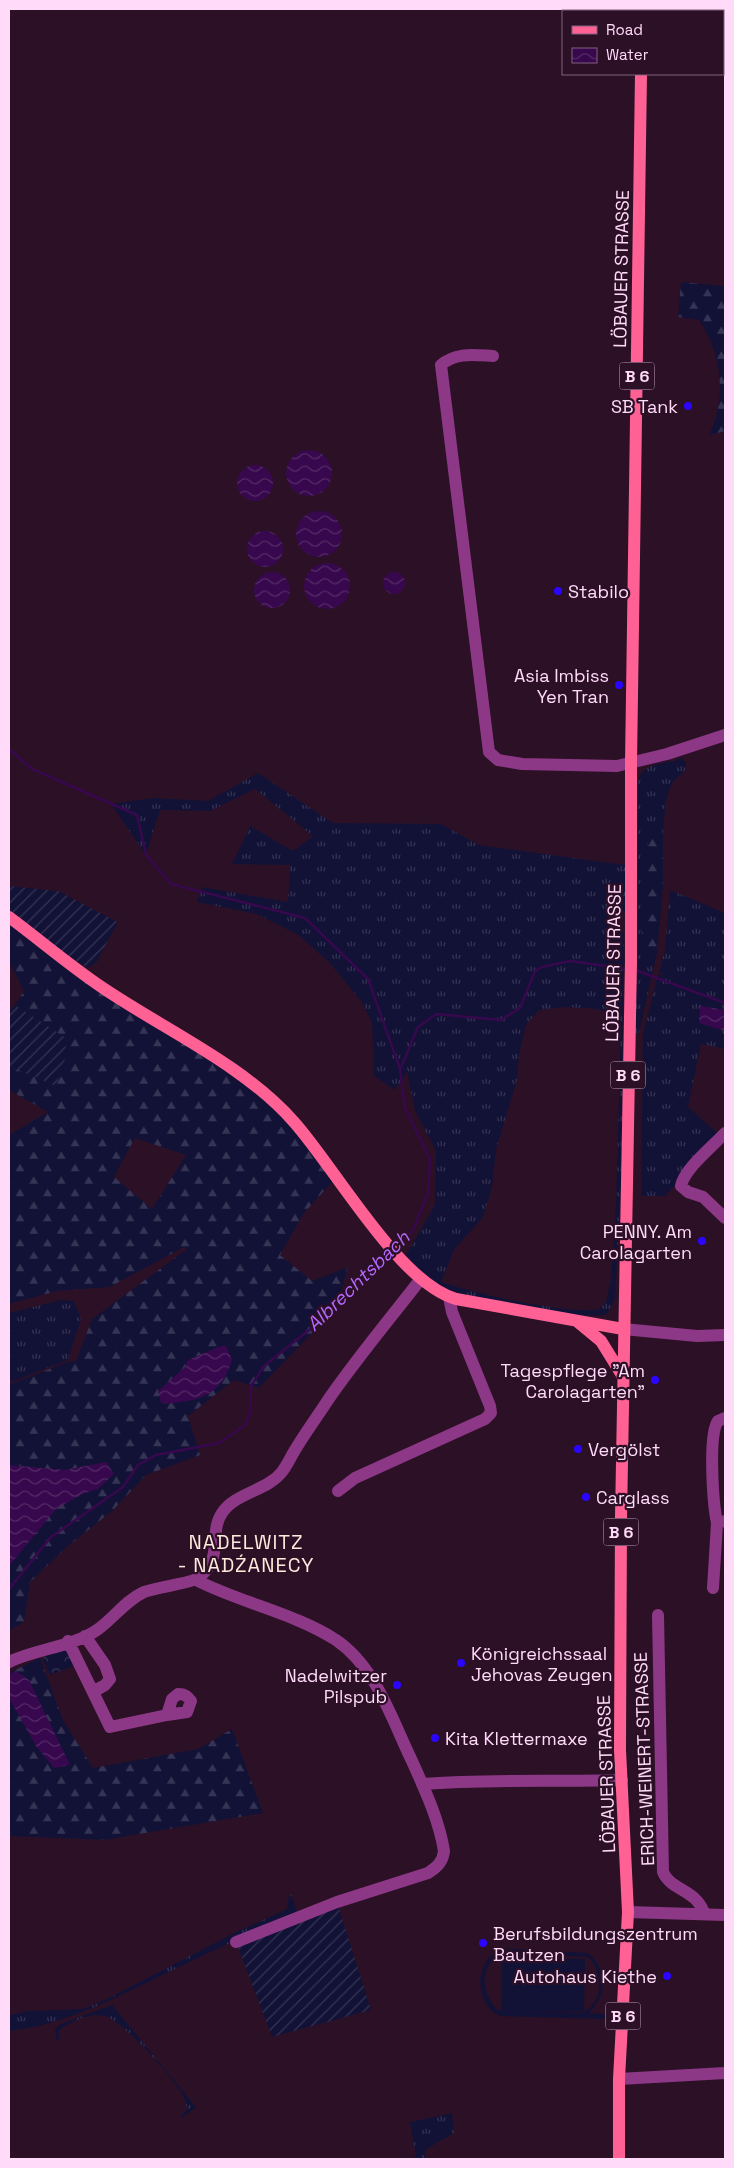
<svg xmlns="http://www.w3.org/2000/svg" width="734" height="2168" font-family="'Space Grotesk',sans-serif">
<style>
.grass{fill:url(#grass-tufts);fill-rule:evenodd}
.forest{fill:url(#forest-firs);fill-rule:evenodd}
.park{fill:url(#park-crowns)}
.garden{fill:url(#garden-furrows)}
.pitch{fill:#121236;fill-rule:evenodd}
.water{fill:url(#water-waves)}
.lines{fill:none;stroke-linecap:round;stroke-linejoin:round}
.stream{stroke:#37084d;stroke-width:2.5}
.minor{stroke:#8d3886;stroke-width:12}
.major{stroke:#ff6195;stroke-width:12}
.poi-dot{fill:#2a06ff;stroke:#2c1026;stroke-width:2}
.labels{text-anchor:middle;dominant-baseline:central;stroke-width:4.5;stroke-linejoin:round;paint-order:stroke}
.shield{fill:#2c1026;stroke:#c09dba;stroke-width:1}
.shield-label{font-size:16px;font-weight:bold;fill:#ffdaf9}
.street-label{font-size:18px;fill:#ffdaf9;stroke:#2c1026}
.poi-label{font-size:18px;fill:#ffdaf9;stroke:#2c1026;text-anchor:end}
.water-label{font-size:19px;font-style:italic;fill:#b568ff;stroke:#2c1026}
.quarter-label{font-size:20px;letter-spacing:1px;fill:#ffeadc;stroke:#2c1026}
</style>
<defs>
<pattern id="grass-tufts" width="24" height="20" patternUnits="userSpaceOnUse" patternTransform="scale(1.25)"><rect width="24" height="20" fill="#121236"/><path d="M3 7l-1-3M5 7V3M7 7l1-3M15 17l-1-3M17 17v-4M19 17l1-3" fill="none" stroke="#363454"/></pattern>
<pattern id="forest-firs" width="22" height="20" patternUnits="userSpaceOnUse" patternTransform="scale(1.25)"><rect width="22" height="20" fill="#121236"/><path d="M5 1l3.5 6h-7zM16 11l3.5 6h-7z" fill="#363454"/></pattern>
<pattern id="park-crowns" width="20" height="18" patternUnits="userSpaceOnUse" patternTransform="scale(1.25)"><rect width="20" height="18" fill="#121236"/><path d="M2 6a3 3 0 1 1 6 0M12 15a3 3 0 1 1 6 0" fill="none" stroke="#363454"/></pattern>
<pattern id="garden-furrows" width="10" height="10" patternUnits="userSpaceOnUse" patternTransform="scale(1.25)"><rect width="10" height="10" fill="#121236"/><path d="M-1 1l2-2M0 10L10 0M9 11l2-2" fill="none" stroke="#363454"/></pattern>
<pattern id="water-waves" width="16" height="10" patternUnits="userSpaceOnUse" patternTransform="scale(1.25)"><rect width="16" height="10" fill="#37084d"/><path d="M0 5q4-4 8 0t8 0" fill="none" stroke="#552b67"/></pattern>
</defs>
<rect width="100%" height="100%" fill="#2c1026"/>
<path class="grass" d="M680,758L686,762C687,776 678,773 672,784C664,797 665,820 663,835H649L641,953H657L639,1033H633L638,781C642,765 657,765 671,761L672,762Z
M258,773L333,823L441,824L479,845L625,865V912L614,908L611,928L624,932L621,1184L615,1299L607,1314C584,1322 462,1298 439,1286C426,1278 416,1266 406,1255L435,1205L436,1151L415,1111L407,1072L395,1090L374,1076L372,1023L361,1001L329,962L297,934L256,914L197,902L202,887L288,902L290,865L232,864L250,826L293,851L313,836L255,789L210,811L160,810L146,855L111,804L153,798L208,801ZM565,1007C582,1009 611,1005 621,1023L616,1202L611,1278L606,1302L598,1310C557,1312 481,1295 441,1282L454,1250L483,1217L492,1187L496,1150L517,1080L519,1054L526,1025L539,1010Z
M670,890L725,913V1049L701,1044L688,1107L722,1137L665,1196H641L643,1034L658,974L665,976L659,972L665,950Z
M61,1300L74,1301L81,1319L68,1360L9,1383V1313Z
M291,1894L298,1914C254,1932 211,1951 169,1972C118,1996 66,2025 9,2031L10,2015L28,2011L83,2009L109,1998L236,1932L287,1909L289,1895Z
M112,2005L196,2107L182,2118L180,2117L187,2109C186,2106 186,2101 184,2098C178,2082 122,2020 105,2016C89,2013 73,2021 59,2030V2040L56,2039L55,2029L61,2024Z
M452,2113L454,2133L425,2150V2159H403L416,2157L410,2122Z"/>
<path class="forest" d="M681,282L725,286V431L709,435C727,399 722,353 699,320L678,317Z
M648,835H663V887L657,953L640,954Z
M9,924L259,1092L289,1120L334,1180L304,1213L280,1255L312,1281L348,1267L336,1308L259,1388L234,1380L188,1416L200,1455L146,1475L113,1510L67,1547L30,1582L24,1622L9,1631V1385L67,1362L76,1361L92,1319L187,1249L184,1247L110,1287L57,1291L9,1304V1135L48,1112L9,1090V1066L56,1086L66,1039L15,1005L24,991L9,962ZM135,1138L186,1155L152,1209L114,1177Z
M40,1658L63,1720L93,1768L198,1749L232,1729L263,1813L104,1840L9,1836V1673Z"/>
<path class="park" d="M69,1647L77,1665L50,1675L42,1658Z"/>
<path class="garden" d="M9,886L58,891L118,922L96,963L87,968L55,947L9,911Z
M15,1005L66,1038L65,1059L56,1086L9,1066V1011Z
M337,1902L371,2010L272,2037L236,1942Z"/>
<path class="pitch" d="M518,1949L588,1953C608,1970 607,1996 589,2013L605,2014V2019L501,2016C475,2007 473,1963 498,1951C504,1948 511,1949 518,1949ZM502,1953L588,1957C604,1974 604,2002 582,2013L498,2010C481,1995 478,1965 502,1953Z
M502,1958L585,1959L584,2012L501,2010Z"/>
<path class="water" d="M286 473a23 23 0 1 1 46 0a23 23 0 1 1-46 0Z
M237 483a18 18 0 1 1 36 0a18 18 0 1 1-36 0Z
M296 534a23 23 0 1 1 46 0a23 23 0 1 1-46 0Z
M247 549a18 18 0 1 1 36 0a18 18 0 1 1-36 0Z
M304 586a23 23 0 1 1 46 0a23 23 0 1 1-46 0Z
M383 583a11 11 0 1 1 22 0a11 11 0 1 1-22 0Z
M254 590a18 18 0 1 1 36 0a18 18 0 1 1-36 0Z
M700,1006L725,1010V1031L699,1023Z
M221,1346H226L232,1360C224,1387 208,1399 181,1402C174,1403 168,1404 161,1403L158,1391L184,1368L188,1360Z
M106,1462L114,1474L98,1489L82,1494L56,1509L9,1566V1465L65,1470Z
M16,1671L29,1680L70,1765L54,1768L36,1746L9,1698V1674Z"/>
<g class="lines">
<path class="stream" d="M9,749L32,769L137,815L146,855L171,884L305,918L368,979L400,1069
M635,970L725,1003
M397,1248L413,1230L428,1193L430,1159L405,1108L400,1070L418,1027L436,1014L501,1020L520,1008L535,971L542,967L570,961L627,969
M9,1589L51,1537L123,1487L138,1465L156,1455L219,1443L245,1425L250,1412L251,1386L264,1366L314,1326L391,1252"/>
<path class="minor" d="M493,356C474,355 456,352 441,365L489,752L498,760L522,764L617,766L667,754L725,735
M725,1133C713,1146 684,1169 681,1186L688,1192L703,1197L725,1218
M623,1329L697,1336L725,1335
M338,1491L355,1478L485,1419L491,1413L490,1406L452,1312L449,1297
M717,1523C713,1504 708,1434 718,1421L725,1418
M196,1580C241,1603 294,1613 336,1640C376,1667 392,1720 412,1761C425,1790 439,1820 444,1851C443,1862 437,1867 428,1873L337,1902L236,1942
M713,1588L717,1523L725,1521
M658,1615L663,1872C671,1891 696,1889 704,1913
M85,1636L105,1665L110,1679L105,1685L93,1692
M68,1641L110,1727L167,1715L172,1699L178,1694C185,1694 187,1696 191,1701L187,1712L167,1715
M9,1662C36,1649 72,1647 97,1630C114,1618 125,1601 144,1592C157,1587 192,1583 198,1578C225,1558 208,1534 222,1513C235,1493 266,1491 281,1473C287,1466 290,1458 295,1450C305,1433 317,1417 328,1400C357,1358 389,1320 420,1280
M422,1784C488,1779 555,1782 622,1780
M628,1912L725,1915
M619,2079L725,2073"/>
<path class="major" d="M643,11V9
M9,917C40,940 70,966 103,988C165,1030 244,1065 294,1122C336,1169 398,1282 456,1299L623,1329
M578,1322L601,1341L622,1375
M619,2159V2079L628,1912L620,1750L621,1517L631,962V764L641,74"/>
</g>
<g class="poi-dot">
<circle cx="688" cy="406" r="5"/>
<circle cx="558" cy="591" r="5"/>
<circle cx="619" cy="685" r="5"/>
<circle cx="702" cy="1241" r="5"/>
<circle cx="655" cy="1380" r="5"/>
<circle cx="578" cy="1449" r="5"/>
<circle cx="586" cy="1497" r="5"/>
<circle cx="461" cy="1663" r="5"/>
<circle cx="397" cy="1685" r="5"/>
<circle cx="435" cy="1738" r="5"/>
<circle cx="483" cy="1943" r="5"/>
<circle cx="667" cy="1976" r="5"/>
</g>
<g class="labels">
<g class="shield">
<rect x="619.5" y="362.5" width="35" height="27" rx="4"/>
<rect x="610.5" y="1061.5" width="35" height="27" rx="4"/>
<rect x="603.5" y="1518.5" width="35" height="27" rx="4"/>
<rect x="605.5" y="2002.5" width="35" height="27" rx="4"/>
</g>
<g class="shield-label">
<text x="637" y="376">B 6</text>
<text x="628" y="1075">B 6</text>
<text x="621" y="1532">B 6</text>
<text x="623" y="2016">B 6</text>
</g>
<g class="street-label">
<text transform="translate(621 269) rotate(-89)">LÖBAUER STRASSE</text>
<text transform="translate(613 963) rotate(-89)">LÖBAUER STRASSE</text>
<text transform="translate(644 1759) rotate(-92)">ERICH-WEINERT-STRASSE</text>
<text transform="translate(606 1774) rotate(-92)">LÖBAUER STRASSE</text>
</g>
<g class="poi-label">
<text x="678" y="406">SB Tank</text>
<text x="568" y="591" text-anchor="start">Stabilo</text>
<text x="609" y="675">Asia Imbiss<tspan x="609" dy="21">Yen Tran</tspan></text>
<text x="692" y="1231">PENNY. Am<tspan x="692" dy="21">Carolagarten</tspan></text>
<text x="645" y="1370">Tagespflege "Am<tspan x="645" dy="21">Carolagarten"</tspan></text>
<text x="588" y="1449" text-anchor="start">Vergölst</text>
<text x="596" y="1497" text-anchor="start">Carglass</text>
<text x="471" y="1653" text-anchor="start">Königreichssaal<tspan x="471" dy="21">Jehovas Zeugen</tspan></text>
<text x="387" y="1675">Nadelwitzer<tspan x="387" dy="21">Pilspub</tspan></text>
<text x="445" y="1738" text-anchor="start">Kita Klettermaxe</text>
<text x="493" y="1933" text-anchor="start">Berufsbildungszentrum<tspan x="493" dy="21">Bautzen</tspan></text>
<text x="657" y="1976">Autohaus Kiethe</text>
</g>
<g class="water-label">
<text transform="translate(358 1281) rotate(-44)">Albrechtsbach</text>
</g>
<g class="quarter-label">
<text x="246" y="1542">NADELWITZ<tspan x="246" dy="23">- NADŹANECY</tspan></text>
</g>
</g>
<rect width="734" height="2168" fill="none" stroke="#ffdaf9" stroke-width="20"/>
<rect x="562" y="10" width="162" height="65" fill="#2c1026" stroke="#80617a"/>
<rect x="572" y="26" width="25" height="8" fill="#ff6195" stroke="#80617a"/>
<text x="606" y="35" font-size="15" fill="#ffdaf9">Road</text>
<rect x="572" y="48" width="25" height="15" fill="url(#water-waves)" stroke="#80617a"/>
<text x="606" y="60" font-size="15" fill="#ffdaf9">Water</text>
</svg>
